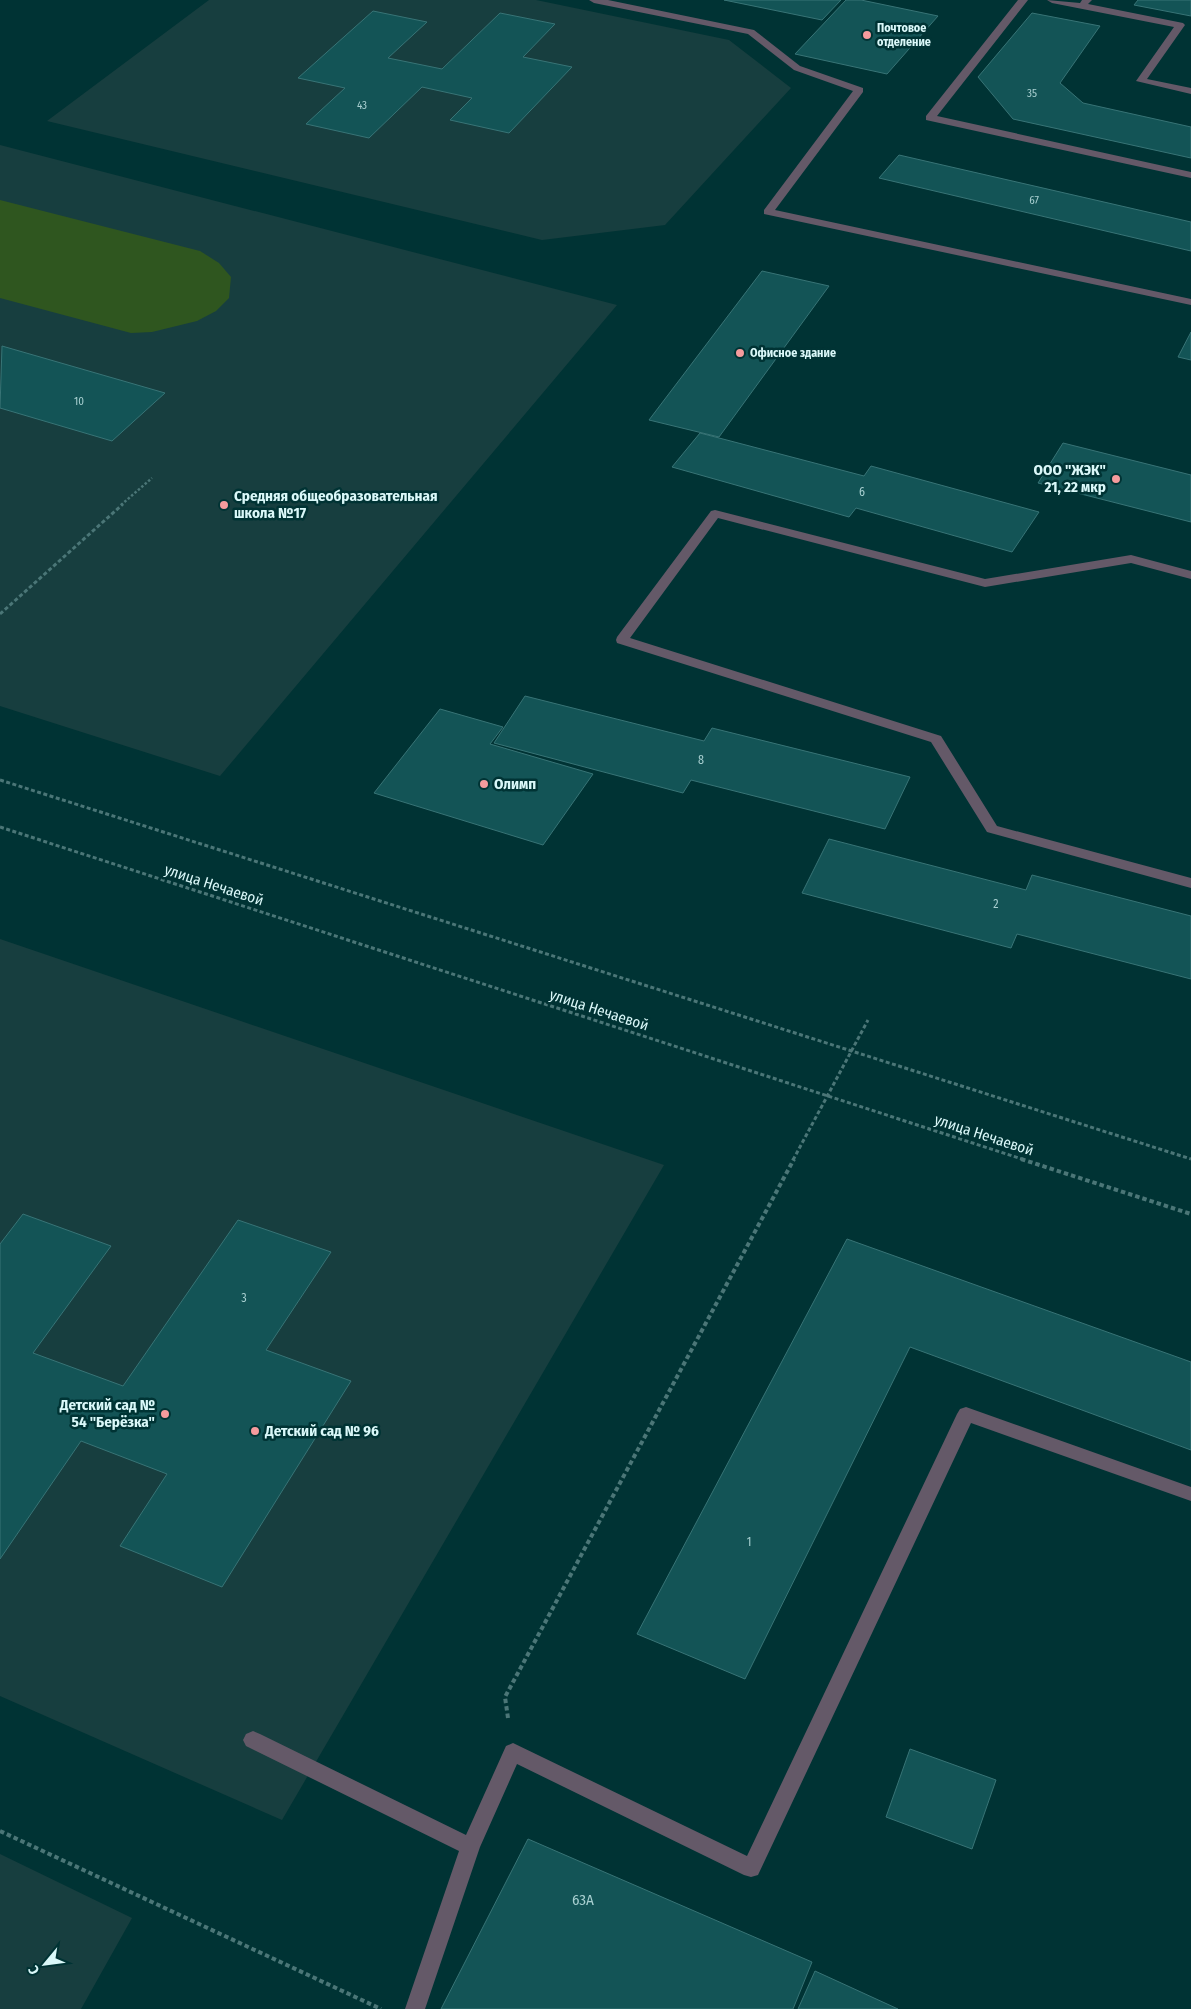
<svg xmlns="http://www.w3.org/2000/svg" width="1191" height="2009" font-family="'Fira Sans Condensed',sans-serif">
<style>
.built{fill:#173e3f}
.green{fill:#2f561f}
.building{fill:#135456;stroke:#387476}
.lines{fill:none;stroke-linecap:round;stroke-linejoin:round}
.path-far2{stroke:#4b7677;stroke-width:2.5;stroke-dasharray:2.5 2;stroke-linecap:butt}
.path-far1{stroke:#4b7677;stroke-width:3;stroke-dasharray:4 2.5;stroke-linecap:butt}
.path{stroke:#4b7677;stroke-width:4;stroke-dasharray:4.5 3;stroke-linecap:butt}
.minor{fill:#645968;fill-rule:evenodd}
.poi-dot{fill:#f59b9d;stroke:#003334;stroke-width:2}
.labels{text-anchor:middle;dominant-baseline:central;stroke-width:5;stroke-linejoin:round;paint-order:stroke}
.far-number-label{font-size:11px;fill:#a8cfd0}
.far-poi-label{font-size:12px;font-weight:bold;fill:#daf8f9;stroke:#003334;text-anchor:start}
.number-label{font-size:12px;fill:#a8cfd0}
.poi-label{font-size:15px;font-weight:bold;fill:#daf8f9;stroke:#003334;text-anchor:start}
.street-label{font-size:15px;fill:#daf8f9;stroke:#003334}
.near-number-label{font-size:15px;fill:#a8cfd0}
</style>
<rect width="100%" height="100%" fill="#003334"/>
<path class="built" d="M209,0H536L729,40L791,88L665,225L542,240L47,121Z
M0,145L617,305L220,776L0,706Z
M0,939L664,1165L282,1820L0,1696Z
M0,1854L132,1918L81,2009H0Z"/>
<path class="green" d="M0,200L200,251L219,263L231,277L229,298L216,311L197,321L152,332L131,333L0,298Z"/>
<path class="building" d="M724,0H841L822,20Z
M846,0H861L938,16L887,74L795,54Z
M1138,0H1191V16L1134,5Z
M373,11L427,22L388,58L442,69L500,13L555,24L523,57L572,67L509,133L450,120L472,98L422,87L369,138L306,124L345,88L298,78Z
M1032,13L1100,26L1060,83L1083,103L1191,127V158L1013,119L978,77Z
M899,155L1191,222V251L879,178Z
M762,271L829,286L719,437L649,420Z
M1191,332V360L1178,357Z
M2,346L165,393L112,441L0,408Z
M700,433L864,476L871,466L1039,512L1012,552L856,508L849,517L672,467Z
M1063,443L1191,475V522L1038,483Z
M525,696L704,741L712,728L910,777L885,829L691,780L683,793L494,743Z
M440,709L503,727L490,744L593,774L543,845L374,793Z
M829,839L1026,890L1032,875L1191,916V979L1017,934L1011,948L802,893Z
M23,1214L111,1246L33,1353L123,1386L238,1220L331,1252L266,1350L351,1381L222,1587L120,1546L167,1474L81,1441L0,1559V1244Z
M847,1239L1191,1362V1450L910,1347L745,1679L637,1634Z
M910,1749L996,1780L972,1849L886,1817Z
M528,1839L812,1962L793,2009H441Z
M815,1971L898,2009H798Z"/>
<g class="lines">
<path class="path-far2" d="M121,505L152,478"/>
<path class="path-far1" d="M0,614L123,504
M0,780L1191,1159
M0,827L1025,1160
M793,1160L868,1020"/>
<path class="path" d="M1021,1159L1191,1214
M508,1718L505,1697L794,1159
M0,1831L381,2009"/>
<path class="minor" d="M589,0H608L754,30L800,66L863,88V92L775,210L1191,299V305L764,214V210L853,91L794,70L748,34L594,3Z
M1018,0H1028L937,116L1191,172V178L926,120V116Z
M1047,0L1080,3L1082,0H1092L1088,4L1183,23L1185,25L1147,79L1191,88V94L1136,81L1174,27L1052,3Z
M715,510L985,579L1131,555L1191,571V579L1131,563L985,587L718,518L630,638L941,736L997,826L1191,878V888L987,832L931,742L617,643L616,640L617,637L711,511Z
M966,1407L1191,1487V1501L971,1423L758,1875L751,1877L744,1875L517,1764L480,1847L425,2009H405L459,1851L246,1746L243,1740L246,1734L253,1731L260,1734L466,1835L506,1746L513,1743L747,1856L957,1414L960,1409Z"/>
</g>
<g class="poi-dot">
<circle cx="867" cy="35" r="5"/>
<circle cx="740" cy="353" r="5"/>
<circle cx="1116" cy="479" r="5"/>
<circle cx="224" cy="505" r="5"/>
<circle cx="484" cy="784" r="5"/>
<circle cx="165" cy="1414" r="5"/>
<circle cx="255" cy="1431" r="5"/>
</g>
<g class="labels">
<g class="far-number-label">
<text x="1032" y="93">35</text>
<text x="362" y="105">43</text>
<text x="1034" y="200">67</text>
<text x="79" y="401">10</text>
</g>
<g class="far-poi-label">
<text x="877" y="28">Почтовое<tspan x="877" dy="14">отделение</tspan></text>
<text x="750" y="353">Офисное здание</text>
</g>
<g class="number-label">
<text x="862" y="492">6</text>
<text x="701" y="760">8</text>
<text x="996" y="904">2</text>
<text x="244" y="1298">3</text>
<text x="749" y="1542">1</text>
</g>
<g class="poi-label">
<text x="1106" y="470" text-anchor="end">ООО "ЖЭК"<tspan x="1106" dy="17">21, 22 мкр</tspan></text>
<text x="234" y="496">Средняя общеобразовательная<tspan x="234" dy="17">школа №17</tspan></text>
<text x="494" y="784">Олимп</text>
<text x="155" y="1405" text-anchor="end">Детский сад №<tspan x="155" dy="17">54 "Берёзка"</tspan></text>
<text x="265" y="1431">Детский сад № 96</text>
</g>
<g class="street-label">
<text transform="translate(214 885) rotate(18)">улица Нечаевой</text>
<text transform="translate(599 1010) rotate(18)">улица Нечаевой</text>
<text transform="translate(984 1135) rotate(18)">улица Нечаевой</text>
</g>
<g class="near-number-label">
<text x="583" y="1900">63А</text>
</g>
</g>
<g transform="translate(45 1964) rotate(241)" stroke="#003334" stroke-width="4" paint-order="stroke">
<path d="M0-4L9 19L0 12L-9 19Z" fill="#daf8f9"/>
<text y="-8" font-size="14" font-weight="bold" text-anchor="middle" fill="#daf8f9">С</text>
</g>
</svg>
